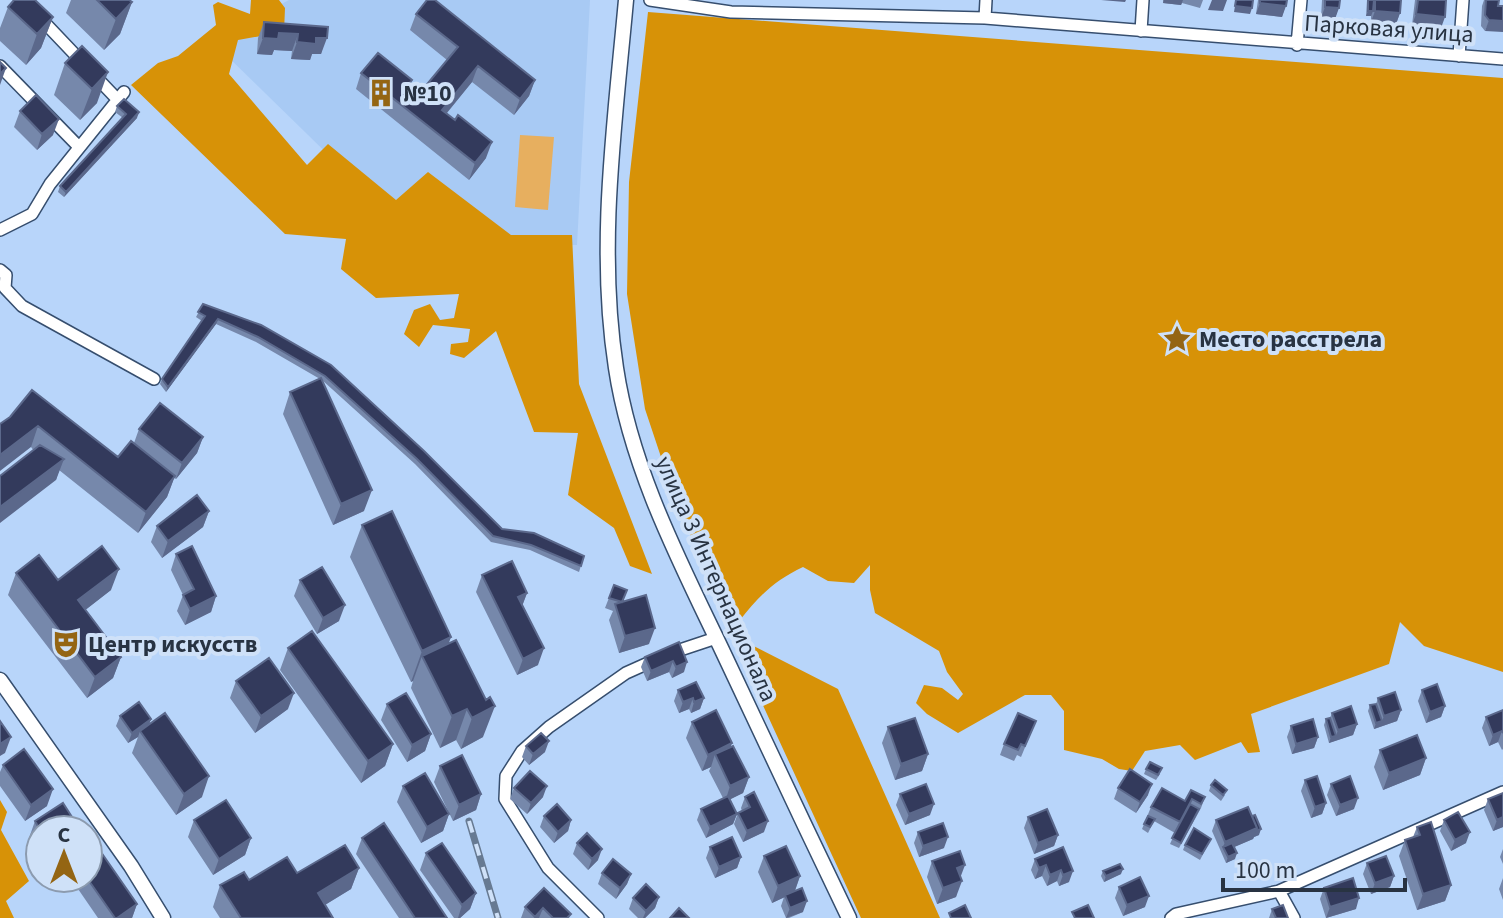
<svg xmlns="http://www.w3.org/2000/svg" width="1503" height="918" font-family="'Source Sans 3',sans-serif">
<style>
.built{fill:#a8caf4}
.green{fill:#e7af5f}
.forest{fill:#d79207}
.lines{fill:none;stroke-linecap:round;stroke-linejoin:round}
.minor-casing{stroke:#364e6e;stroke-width:14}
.secondary-casing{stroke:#364e6e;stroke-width:17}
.minor{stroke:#fff;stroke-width:11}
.secondary{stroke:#fff;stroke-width:14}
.rail-casing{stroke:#677a92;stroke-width:7}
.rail{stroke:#cfe1f8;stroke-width:4;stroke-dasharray:12;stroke-linecap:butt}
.wall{fill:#7688ab}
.shaded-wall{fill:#5b688b}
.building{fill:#333a5c;stroke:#5b688b;stroke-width:2}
.labels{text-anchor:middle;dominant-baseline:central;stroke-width:8;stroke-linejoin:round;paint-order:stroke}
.street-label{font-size:24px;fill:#283342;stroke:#cfe1f8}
.poi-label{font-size:24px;font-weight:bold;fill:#283342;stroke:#cfe1f8;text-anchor:start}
</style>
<rect width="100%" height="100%" fill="#b8d5fa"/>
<path class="built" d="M289,0H590L577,245L502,244L391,216L219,48L253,19Z"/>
<path class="green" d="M520,135L554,137L548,210L515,207Z"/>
<path class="forest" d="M251,0H279L285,8L284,32L238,40L229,74L307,165L328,144L396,200L428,172L511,235H572L579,384L652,574L630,566L614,528L568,495L578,433L534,432L496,331L464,358L450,354L451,344L468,342L470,329L433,325L419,347L404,334L414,310L430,304L440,320L454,318L459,294L376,298L341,269L346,239L285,234L131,85L158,63L178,56L216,25L213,5L218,2L250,14Z
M648,12L1503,78V672L1424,646L1400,622L1389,664L1251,714L1260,752L1248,753L1241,742L1195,760L1180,745L1145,751L1132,771L1119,769L1102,759L1064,750V711L1051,695H1025L958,733L927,714L916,703L924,685L942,688L958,700L963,694L947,672L939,651L875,613L870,590V565L854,583L828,581L803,567C775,580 759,596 740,620L716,598L674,496L645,409L627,294L629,182Z
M730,634L838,689L940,918H861Z
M0,800L7,812L1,830L29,881L6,901L14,918H0Z"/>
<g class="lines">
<defs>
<path id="minor" d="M23,0L83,63
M650,0L731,12L985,18L1503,59
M985,18L986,0
M1141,31L1143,0
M1297,45L1301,0
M1459,56L1463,0
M0,66L79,147
M95,76L118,100
M0,230L32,214L50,184L124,92
M0,270L6,275L5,288L22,306L154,379
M671,653L716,638
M1279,891L1294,918
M598,918L548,868L505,799L506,776L522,751L549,727L626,673L655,660
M1171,918L1176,914L1279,891L1503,792"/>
<path id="secondary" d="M626,0C615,122 597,246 616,368C631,468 679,560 722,650C764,739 806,829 849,918
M0,680L131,866L163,918"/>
</defs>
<use href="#minor" class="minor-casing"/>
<use href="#secondary" class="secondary-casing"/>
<use href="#minor" class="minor"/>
<use href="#secondary" class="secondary"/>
<defs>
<path id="rail" d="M469,821L498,918"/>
</defs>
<use href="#rail" class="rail-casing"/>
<use href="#rail" class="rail"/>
</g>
<path class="wall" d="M71,0H129L132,2L120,34L104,50L66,13Z
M1163,0H1203L1200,8L1182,3L1181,5L1163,3Z
M1258,0H1287L1282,17L1256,14Z
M1322,0H1340L1335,19L1321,18Z
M1367,0H1401L1400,13L1396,24L1371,22V16H1366Z
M1415,0H1446L1441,28L1412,25Z
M1484,0H1499L1485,31L1481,26L1482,6Z
M8,7L53,17L41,48L26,65L0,41V28Z
M416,14L535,80L529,96L514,115L472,82L447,113L486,158L469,180L356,89L361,73L412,80L410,86L419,94L447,60L410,30Z
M264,22L328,27L321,54H312L310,60L291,59L292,51L274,50L272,55L257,54L258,38Z
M82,46L97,103L80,120L54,95L65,63Z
M117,106L137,118L64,197L58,192L60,186L123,118L115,112Z
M20,111L53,135L37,150L14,127Z
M203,304L331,365L502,529L584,556L579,572L530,550L491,542L415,464L322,380L364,511L333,525L283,414L290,392L320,379L256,342L216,324L166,392L160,384L162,379L202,321L196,317Z
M32,390L118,457L134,443L139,429L203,437L197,453L176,479L174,478L167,497L138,533L59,470L56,480L31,447L10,417Z
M209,511L203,527L162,558L151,542L157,526Z
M362,525L449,643L483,737L461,749L456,740L440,748L411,688L413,681L411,682L350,557Z
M176,554L216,596L211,612L185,625L177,611L183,595L171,570Z
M16,573L58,580L111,590L85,610L121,657L113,678L87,698L8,595Z
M482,575L527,593L522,606L538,665L517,675L476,592Z
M300,580L339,621L317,634L294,596Z
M614,585L649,644L619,653L609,620L613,611L605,608Z
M679,642L684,672L672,678L669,672L647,681L641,667L645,657Z
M288,648L393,744L385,766L361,783L280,670Z
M236,681L288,709L255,733L230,698Z
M678,690L704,698L700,709L691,713L689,709L679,713L674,701Z
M1422,690L1445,706L1441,717L1426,723L1418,701Z
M1378,698L1401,710L1397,721L1374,729L1368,711L1370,705L1376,704Z
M387,704L431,734L425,751L407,762L381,720Z
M1503,710V749L1502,750L1498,742L1489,746L1482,728L1486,717Z
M1332,713L1357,724L1353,735L1329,743L1324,725L1326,719L1330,718Z
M120,716L151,719L149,725L202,797L176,815L132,753L138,737L128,743L116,726Z
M1036,721L1021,757L1017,755L1014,761L1000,755L1004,744Z
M692,722L731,747L749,777L743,793L730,799L737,814L733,824L706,838L697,820L701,809L723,798L709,771L711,767L702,771L686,738Z
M1291,726L1318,737L1314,748L1292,754L1287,737Z
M888,727L928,754L922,771L895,780L882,743Z
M526,746L545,752L529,765L522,757Z
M1380,750L1426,758L1420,775L1383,790L1374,767Z
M3,765L47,806L25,821L0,786V772Z
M440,766L481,794L476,810L453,821L434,782Z
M1146,769L1160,774L1156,780L1144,774Z
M1305,780L1326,803L1322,814L1311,818L1301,791Z
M1331,784L1354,809L1336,816L1327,795Z
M1211,785L1225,795L1221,801L1209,791Z
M403,786L449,814L443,831L421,843L397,802Z
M514,788L543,797L527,814L510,799Z
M1118,788L1148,795L1136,813L1114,799Z
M900,794L930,815L905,825L896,805Z
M745,797L764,832L743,842L734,824L738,813L742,811L741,808Z
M1205,797L1201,808L1179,848L1170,844L1175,833L1154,821L1148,833L1142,829L1151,807Z
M1488,799L1503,827L1493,831L1484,810Z
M544,816L571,820L568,831L554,843L540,827Z
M1028,817L1058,835L1054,846L1034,854L1024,828Z
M194,820L251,838L245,855L213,875L188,837Z
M1216,820L1259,835L1254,837L1253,839L1234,847L1235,859L1226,863L1212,831Z
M1444,820L1466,843L1451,851L1440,831Z
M35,821L40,830V855L29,838Z
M1417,827L1451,885L1445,901L1417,910L1399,856L1405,840L1413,837Z
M918,832L944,848L919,857L914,843Z
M362,838L447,918H399L356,854Z
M1211,839L1200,860L1183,850L1185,845Z
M577,843L598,860L588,870L573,854Z
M710,847L741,857L737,868L715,878L706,858Z
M1063,847L1069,882L1059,886L1057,881L1047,886L1042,876L1035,879L1031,870L1035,859Z
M1503,849V864L1500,857Z
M426,853L476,893L470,909L460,918H454L420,870Z
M764,856L800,876L795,891L803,912L789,918H786L781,906L784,897L772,903L758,872Z
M100,857L137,904L132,918H98L76,886V884L72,878H88Z
M932,861L960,878L956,897L937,904L927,877Z
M1367,863L1394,876L1390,887L1371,894L1363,874Z
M359,868L351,889L325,905L333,918H220L213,907L220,885L297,873Z
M1103,871L1121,874L1104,882L1101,876Z
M602,873L631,874L627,884L616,899L598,884Z
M1503,878V900L1499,889Z
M1119,887L1145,907L1123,916L1115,898Z
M544,888L571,914L569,918H521L525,907Z
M1324,888L1356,909L1326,918L1320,899Z
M659,897L655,908L645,918H638L629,909L633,898Z
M1272,909L1288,918H1269Z"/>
<path class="shaded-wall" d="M1101,0H1126L1125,2Z
M1164,0H1183L1181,5L1163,3Z
M1212,0H1227L1223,11L1208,10Z
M132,2L120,34L104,50L116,19Z
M1260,3L1286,6L1282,17L1256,14Z
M1235,6L1252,8L1250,14L1234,12Z
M1325,7L1339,8L1335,19L1321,18Z
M1368,11H1373L1371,16H1366Z
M1375,11L1400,13L1396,24L1371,22Z
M1416,14L1445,17L1441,28L1412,25Z
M53,17L41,48L26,65L37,34Z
M1489,20L1503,21V32L1485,31Z
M279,33L298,34L292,51L274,50L272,55L257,54L263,38Z
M316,38H327L321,54H312L310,60L291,59L297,42Z
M478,66L472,82L436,126L442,110Z
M6,68L0,85V74Z
M108,72L97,103L80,120L92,89Z
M535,80L529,96L514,115L520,99Z
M139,112L137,118L64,197L66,192Z
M59,119L53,135L37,150L42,134Z
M492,142L486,158L469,180L475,163Z
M218,319L216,324L166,392L168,387Z
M38,426L31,447L0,471V455Z
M203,437L197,453L176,479L182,463Z
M64,459L56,480L0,523V507Z
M175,476L167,497L138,533L146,512Z
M372,490L364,511L333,525L341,504Z
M209,511L203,527L162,558L168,541Z
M119,569L111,590L70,622L78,600Z
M527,593L521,609L518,597Z
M216,596L211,612L185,625L190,609Z
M345,605L339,621L317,634L323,618Z
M655,628L649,644L619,653L625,636Z
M451,637L440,668L422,656L413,681L411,682L422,651Z
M544,648L538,665L517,675L523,659Z
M121,657L113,678L87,698L95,677Z
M673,661L669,672L647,681L651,671Z
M687,662L684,672L672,678L676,667Z
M294,693L288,709L255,733L261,716Z
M693,698L689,709L679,713L683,702Z
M704,698L700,709L691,713L694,702Z
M495,706L483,737L461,749L472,718Z
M1445,706L1441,717L1426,723L1430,712Z
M467,709L456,740L440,748L452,716Z
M1401,710L1397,721L1374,729L1376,723L1382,721L1384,716Z
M151,719L147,730L140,731L138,737L128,743L132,733Z
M1357,724L1353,735L1329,743L1331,737L1336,736L1338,730Z
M1502,731L1498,742L1489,746L1493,735Z
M431,734L425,751L407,762L412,745Z
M11,737L5,753L0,756V744Z
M1318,737L1314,748L1292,754L1296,744Z
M549,741L545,752L529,765L533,754Z
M732,743L726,759L715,754L711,767L702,771L708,755Z
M393,744L385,766L361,783L368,761Z
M928,754L922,771L895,780L901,764Z
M1426,758L1420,775L1383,790L1389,773Z
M209,776L202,797L176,815L184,794Z
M749,777L743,793L725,802L730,786Z
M1152,784L1148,795L1136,813L1140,802Z
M547,786L543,797L527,814L531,803Z
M53,789L47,806L25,821L31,805Z
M481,794L476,810L453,821L459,805Z
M1358,798L1354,809L1336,816L1340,805Z
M1326,803L1322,814L1311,818L1315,807Z
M934,804L930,815L905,825L909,814Z
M449,814L443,831L421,843L427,827Z
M737,814L733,824L706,838L710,827Z
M1503,817V827L1493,831L1497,820Z
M571,820L568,831L554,843L558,832Z
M768,821L764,832L743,842L747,831Z
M1257,828L1261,829L1259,835L1254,837L1253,839L1225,851L1223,847L1225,842Z
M1470,832L1466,843L1451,851L1455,840Z
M1058,835L1054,846L1034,854L1038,843Z
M948,837L944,848L919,857L923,846Z
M251,838L245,855L213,875L219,859Z
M602,849L598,860L588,870L592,859Z
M1237,853L1235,859L1226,863L1228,857Z
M741,857L737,868L715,878L719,867Z
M965,865L959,881L957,868Z
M1046,865L1042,876L1035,879L1039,868Z
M359,868L351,889L310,914L318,893Z
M1123,869L1121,874L1104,882L1106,876Z
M1061,870L1057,881L1047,886L1050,875Z
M1073,871L1069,882L1059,886L1063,875Z
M631,874L627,884L616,899L620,888Z
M800,876L794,893L772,903L778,886Z
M1394,876L1390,887L1371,894L1375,883Z
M962,881L956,897L937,904L943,888Z
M1451,885L1445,901L1417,910L1423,894Z
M476,893L470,909L460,918H458L462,905Z
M1149,896L1145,907L1123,916L1127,905Z
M659,897L655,908L645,918H643L646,911Z
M1359,898L1356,909L1326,918L1330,907Z
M807,901L803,912L786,918L790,908Z
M137,904L132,918H117Z
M543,908L539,918H534L535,917Z"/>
<path class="building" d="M14,0H35L53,17L37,34L8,7Z
M97,0H129L132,2L116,19Z
M427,0H435L535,80L520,99L478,66L442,110L455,120L458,115L492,142L475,163L361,73L378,53L412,80L408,85L419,94L458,47L416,14Z
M1236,0H1253L1252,8L1235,6Z
M1260,0H1287L1286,6L1260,3Z
M1325,0H1340L1339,8L1325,7Z
M1368,0H1374L1373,11H1368Z
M1375,0H1401L1400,13L1375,11Z
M1418,0H1446L1445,17L1416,14Z
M1486,0H1499L1498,6H1503V21L1489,20L1485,15Z
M264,22L328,27L327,38H316V44L297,42L298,34L279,33L278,39L263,38Z
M82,46L108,72L92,89L65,63Z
M0,62L6,68L0,74Z
M36,95L59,119L42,134L20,111Z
M124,99L139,112L66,192L60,186L126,114L117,106Z
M203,304L261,325L331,365L424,451L502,529L534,533L584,556L581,566L531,545L493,536L417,459L325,376L258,337L218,319L168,387L162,379L205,316L198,312Z
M321,378L372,490L341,504L290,392Z
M32,390L118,457L131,441L175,476L146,512L38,426L0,455V424L10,417Z
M160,403L203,437L182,463L139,429Z
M40,445L64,459L0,507V476Z
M197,495L209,511L168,541L157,526Z
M392,511L451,637L422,651L362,525Z
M102,546L119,569L78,600L121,657L95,677L16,573L39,555L58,580Z
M192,546L216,596L190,609L183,595L194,589L176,554Z
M512,561L527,593L518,597L544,648L523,659L482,575Z
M322,567L345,605L323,618L300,580Z
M614,585L627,590L622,602L609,598Z
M646,595L655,628L625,636L615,604Z
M312,631L393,744L368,761L288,648Z
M456,640L486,700L490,697L495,706L472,718L467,709L452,716L422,656Z
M679,642L687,662L676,667L673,661L651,671L645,657Z
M269,658L294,693L261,716L236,681Z
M696,682L704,698L694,702L693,698L683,702L678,690Z
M1437,684L1445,706L1430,712L1422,690Z
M1395,692L1401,710L1384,716L1378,698Z
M406,693L431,734L412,745L387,704Z
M139,702L151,719L132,733L120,716Z
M1376,704L1382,721L1376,723L1370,705Z
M1351,706L1357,724L1338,730L1332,713Z
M716,710L732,743L708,755L692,722Z
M1503,710V733L1502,731L1493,735L1486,717Z
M165,713L209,776L184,794L140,731Z
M1018,713L1036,721L1025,746L1021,744L1018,750L1004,744Z
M915,718L928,754L901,764L888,727Z
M1330,718L1336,736L1331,737L1326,719Z
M1313,719L1318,737L1296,744L1291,726Z
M0,721L11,737L0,744Z
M541,733L549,741L533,754L526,746Z
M1417,735L1426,758L1389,773L1380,750Z
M733,746L749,777L730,786L715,754Z
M24,749L53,789L31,805L3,765Z
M462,755L481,794L459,805L440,766Z
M1150,762L1162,768L1158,775L1146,769Z
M1130,769L1152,784L1140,802L1118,788Z
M530,771L547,786L531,803L514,788Z
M425,773L449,814L427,827L403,786Z
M1317,776L1326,803L1315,807L1305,780Z
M1350,776L1358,798L1340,805L1331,784Z
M1215,780L1227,790L1223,795L1211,785Z
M926,784L934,804L909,814L900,794Z
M1162,788L1185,801L1191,790L1205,797L1201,804L1192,799L1180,822L1151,807Z
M754,792L768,821L747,831L738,813L750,807L745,797Z
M1503,793V817L1497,820L1488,799Z
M728,796L737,814L710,827L701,809Z
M226,800L251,838L219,859L194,820Z
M63,803L79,828L76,830H40L35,821Z
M557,804L571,820L558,832L544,816Z
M1190,804L1199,809L1181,843L1172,838Z
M1248,807L1257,828L1225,842L1216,820Z
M1047,809L1058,835L1038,843L1028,817Z
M1458,812L1470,832L1455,840L1444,820Z
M1255,815L1261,829L1256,831L1257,828L1252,816Z
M1148,816L1155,819L1150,827L1144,824Z
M1431,822L1451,885L1423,894L1405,840L1420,835L1417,827Z
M384,823L447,918H415L362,838Z
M943,823L948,837L923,846L918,832Z
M1194,828L1211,839L1202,854L1185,845Z
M587,833L602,849L592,859L577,843Z
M732,837L741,857L719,867L710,847Z
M90,842L100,857L88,865V843Z
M442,843L476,893L462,905L426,853Z
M1232,843L1237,853L1228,857L1223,847Z
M345,845L359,868L318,893L333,918H241L220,885L244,872L249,880L287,857L297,873Z
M786,846L800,876L778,886L764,856Z
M1063,847L1073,871L1063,875L1061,870L1050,875L1046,865L1039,868L1035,859Z
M960,851L965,865L957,868L962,881L943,888L932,861Z
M103,855L137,904L117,918H115L87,878L88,865Z
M1386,856L1394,876L1375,883L1367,863Z
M613,859L631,874L620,888L602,873Z
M1120,864L1123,869L1106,876L1103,871Z
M1140,877L1149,896L1127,905L1119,887Z
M1353,878L1359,898L1330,907L1324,888Z
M646,884L659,897L646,911L633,898Z
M544,888L571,914L567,918H553L543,908L535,917L525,907Z
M802,888L807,901L790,908L785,895Z
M965,905L971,918H951L949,913Z
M1088,905L1094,918H1075L1072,912Z
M1283,905L1288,918H1276L1272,909Z
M679,908L689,918H670Z"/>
<defs>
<symbol id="building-bare" viewBox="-9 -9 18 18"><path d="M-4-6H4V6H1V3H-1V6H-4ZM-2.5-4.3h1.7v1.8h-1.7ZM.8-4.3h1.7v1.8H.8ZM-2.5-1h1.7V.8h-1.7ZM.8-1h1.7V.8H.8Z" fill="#946513" stroke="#cfe1f8" stroke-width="2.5" paint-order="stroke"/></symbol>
<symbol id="sight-bare" viewBox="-9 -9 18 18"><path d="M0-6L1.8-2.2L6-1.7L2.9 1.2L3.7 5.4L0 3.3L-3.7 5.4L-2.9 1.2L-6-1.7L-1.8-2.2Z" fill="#946513" stroke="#cfe1f8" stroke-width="2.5" paint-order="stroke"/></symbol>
<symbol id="theatre-bare" viewBox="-9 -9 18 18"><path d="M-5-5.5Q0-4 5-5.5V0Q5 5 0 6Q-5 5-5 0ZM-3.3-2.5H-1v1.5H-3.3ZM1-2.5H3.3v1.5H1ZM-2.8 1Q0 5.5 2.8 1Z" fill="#946513" stroke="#cfe1f8" stroke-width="2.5" paint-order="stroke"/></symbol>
</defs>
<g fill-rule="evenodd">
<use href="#building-bare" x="361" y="73" width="40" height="40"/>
<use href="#sight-bare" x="1157" y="319" width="40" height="40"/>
<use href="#theatre-bare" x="46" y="624" width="40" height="40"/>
</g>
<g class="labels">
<g class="street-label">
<text transform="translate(1389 29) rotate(4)">Парковая улица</text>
<text transform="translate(716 579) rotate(66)">улица 3 Интернационала</text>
</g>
<g class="poi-label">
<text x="403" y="93">№10</text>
<text x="1199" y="339">Место расстрела</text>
<text x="88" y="644">Центр искусств</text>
</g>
</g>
<g transform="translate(64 854)"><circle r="38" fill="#cfe1f8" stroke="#8c9baf" stroke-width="2"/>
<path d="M0-6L14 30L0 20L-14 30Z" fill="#946513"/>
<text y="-12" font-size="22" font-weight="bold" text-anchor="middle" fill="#283342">С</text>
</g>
<path d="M1223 878v12h182v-12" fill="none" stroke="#283342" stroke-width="4"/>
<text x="1235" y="878" font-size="24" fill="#283342" stroke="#cfe1f8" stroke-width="6" paint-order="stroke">100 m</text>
</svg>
